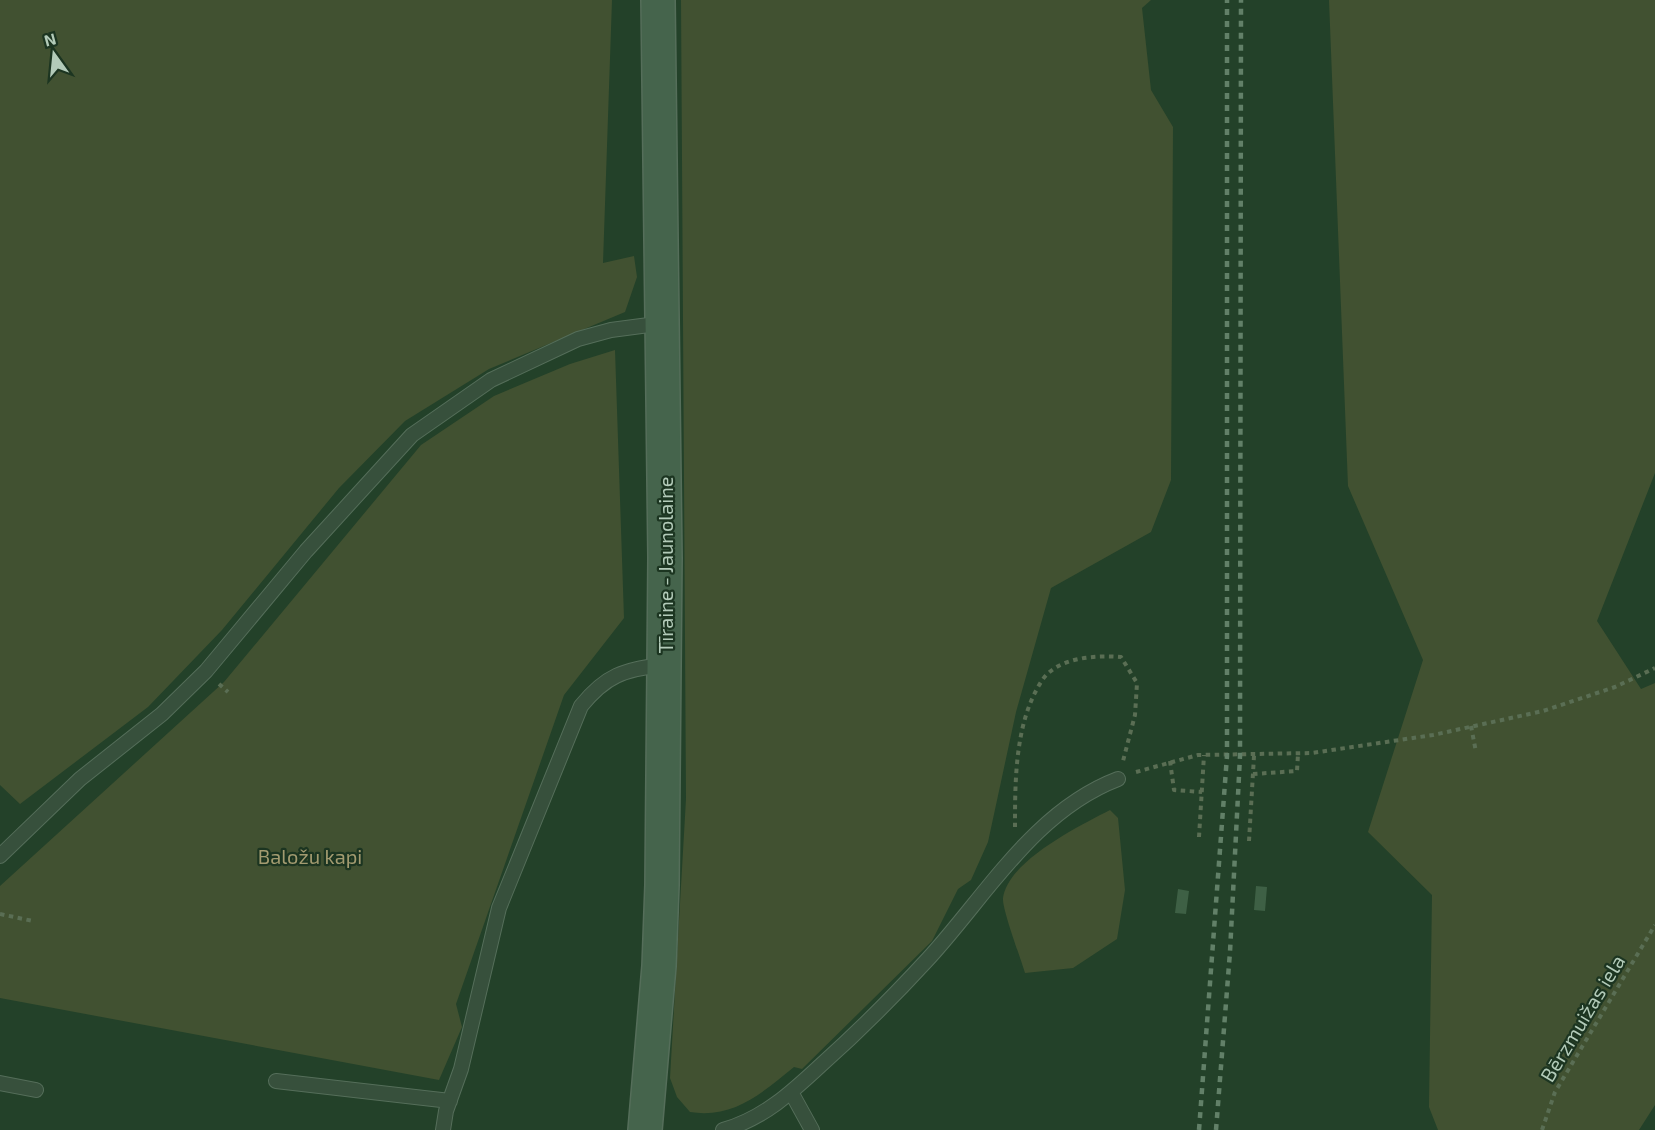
<svg xmlns="http://www.w3.org/2000/svg" width="1655" height="1130" font-family="'Exo 2',sans-serif">
<style>
.green{fill:#415131}
.building{fill:#3e6045}
.lines{fill:none;stroke-linecap:round;stroke-linejoin:round}
.service-casing{stroke:#556e5a;stroke-width:16}
.secondary-casing{stroke:#556e5a;stroke-width:36}
.path{stroke:#5a6e54;stroke-width:4;stroke-dasharray:4.5 4.5;stroke-linecap:butt}
.service{stroke:#37503c;stroke-width:14}
.secondary{stroke:#45644c;stroke-width:33}
.rail{stroke:#628068;stroke-width:4.5;stroke-dasharray:6 6;stroke-linecap:butt}
.labels{text-anchor:middle;dominant-baseline:central;stroke-width:4.5;stroke-linejoin:round;paint-order:stroke}
.street-label{font-size:20px;fill:#b3cbb9;stroke:#1c3521}
.park-label{font-size:20px;fill:#a39b70;stroke:#1c3521}
</style>
<rect width="100%" height="100%" fill="#234129"/>
<path class="green" d="M0,0H612L603,263L634,256L637,277L625,312L489,369L405,421L339,488L222,630L148,707L20,804L0,785Z
M681,0H1151L1142,8L1151,90L1173,127L1171,480L1151,532L1051,588L1016,712L988,842L971,880L958,889L932,941L802,1069L794,1067C762,1093 733,1119 690,1112L677,1097L670,1078L686,799Z
M1329,0H1655V473L1597,621L1641,689L1655,683V1105L1639,1130H1438L1429,1107L1432,895L1368,832L1423,660L1348,486Z
M615,350L624,618L564,695L456,1004L462,1027L439,1080L0,998V886L224,682L421,445L494,396L570,364Z
M1110,810L1118,818L1125,890L1117,939L1073,968L1025,973C1021,959 1002,909 1003,898C1008,861 1079,826 1110,810Z"/>
<path class="building" d="M1256,886L1267,887L1265,911L1254,910Z
M1178,889L1189,891L1186,914L1175,913Z"/>
<g class="lines">
<defs>
<path id="service" d="M0,856L80,779L162,714L206,671L306,551L412,435L491,380L578,339L611,330L664,323
M276,1081L450,1101
M0,1083L36,1090
M791,1092L812,1130
M443,1130L446,1111L461,1069L499,908L581,706C608,673 624,671 664,664
M723,1130C763,1119 792,1092 821,1065C858,1032 894,996 928,959C986,896 1034,811 1118,779"/>
<path id="secondary" d="M645,1130L659,966L662,885L665,558L658,0"/>
</defs>
<use href="#service" class="service-casing"/>
<use href="#secondary" class="secondary-casing"/>
<path class="path" d="M219,684L228,692
M1471,726L1476,752
M1170,761L1174,790L1202,792
M1136,772L1198,755L1312,753L1433,735L1543,711L1615,687L1655,668
M1253,774L1297,771L1298,754
M1015,827C1015,780 1015,723 1041,682C1056,657 1095,655 1121,657L1137,683L1135,715L1123,761
M1199,837L1204,755
M1249,841L1254,756
M0,914L33,921
M1542,1130L1555,1092L1655,925"/>
<use href="#service" class="service"/>
<use href="#secondary" class="secondary"/>
<path class="rail" d="M1199,1130L1227,756V0
M1216,1130L1230,952L1240,756L1241,0"/>
</g>
<g class="labels">
<g class="street-label">
<text transform="translate(665 565) rotate(-90)">Tīraine - Jaunolaine</text>
<text transform="translate(1582 1018) rotate(-59)">Bērzmuižas iela</text>
</g>
<g class="park-label">
<text x="310" y="856">Baložu kapi</text>
</g>
</g>
<g transform="translate(54 54) rotate(345)" stroke="#1c3521" stroke-width="4.5" paint-order="stroke">
<path d="M0-4.5L10 22L0 15L-10 22Z" fill="#b3cbb9"/>
<text y="-9" font-size="16" font-weight="bold" text-anchor="middle" fill="#b3cbb9">N</text>
</g>
</svg>
